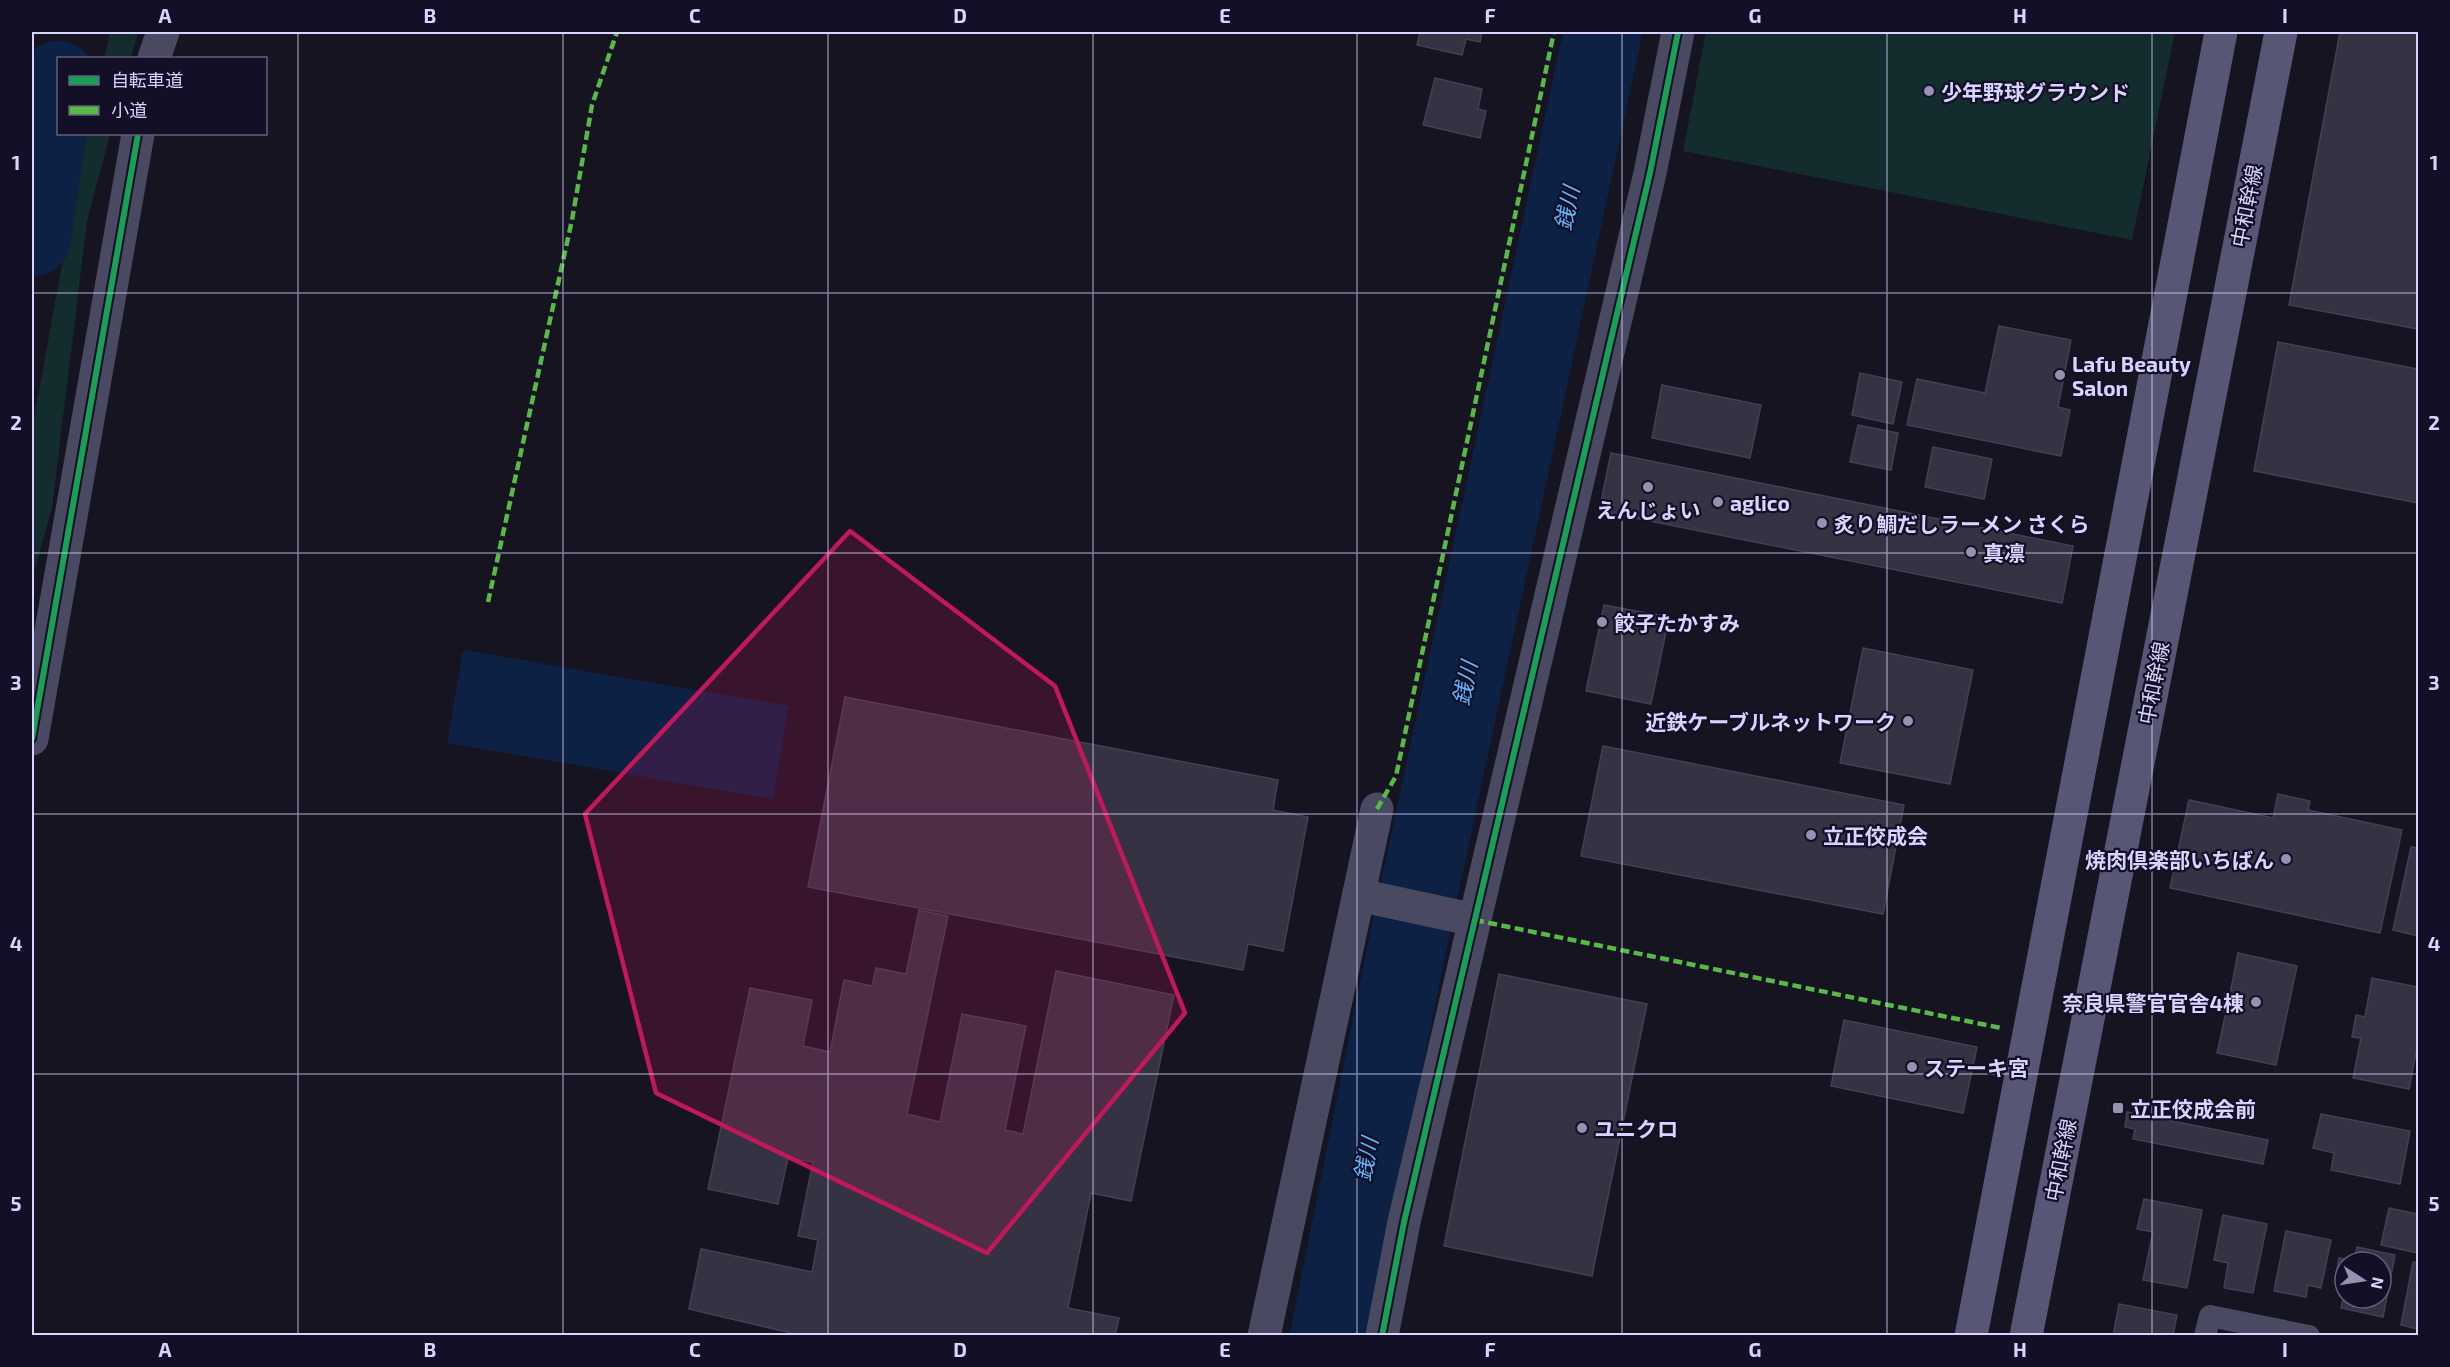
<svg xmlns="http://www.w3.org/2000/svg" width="2450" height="1367" font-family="'Exo 2','Noto Sans JP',sans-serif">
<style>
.green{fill:#132c2d}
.water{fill:#0d2144}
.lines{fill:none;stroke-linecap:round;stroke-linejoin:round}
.river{stroke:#0d2144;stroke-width:78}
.building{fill:#343243;stroke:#433f54;stroke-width:1.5}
.service{stroke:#4a4962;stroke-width:22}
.minor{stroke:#4a4962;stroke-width:33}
.secondary{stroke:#575674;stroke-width:33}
.quiet{stroke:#58b947;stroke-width:4.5;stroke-dasharray:9 4.5;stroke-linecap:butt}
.cycleway-casing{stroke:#130f26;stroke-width:10}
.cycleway{stroke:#1a9f57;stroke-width:6}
.marked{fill:#c2185b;fill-opacity:0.2;stroke:#c2185b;stroke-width:4.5;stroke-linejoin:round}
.grid{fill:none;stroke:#d9d4ff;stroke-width:1.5;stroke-opacity:0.55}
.poi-dot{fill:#9591b1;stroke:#130f26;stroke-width:2}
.labels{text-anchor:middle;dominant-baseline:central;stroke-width:4.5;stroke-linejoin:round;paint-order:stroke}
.poi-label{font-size:21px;font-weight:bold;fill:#d9d4ff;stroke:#130f26;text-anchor:start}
.street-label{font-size:21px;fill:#d9d4ff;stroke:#130f26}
.water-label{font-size:22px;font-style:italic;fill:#62b6ff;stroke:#130f26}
.neatline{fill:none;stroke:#d9d4ff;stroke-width:2}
.grid-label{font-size:20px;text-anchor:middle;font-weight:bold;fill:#d9d4ff}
</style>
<rect width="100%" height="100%" fill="#161421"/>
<path class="green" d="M110,32H138L131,58H104Z
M1706,32H2175L2132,240L1683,151Z
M86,134H110L87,221L52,508L32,580V428Z"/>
<path class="water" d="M463,650L789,706L773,799L447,743Z"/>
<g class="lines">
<path class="river" d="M32,238L52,101L58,80
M1329,1336L1407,947L1603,32"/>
</g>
<path class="building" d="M1420,32H1482L1480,42L1466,39L1462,55L1417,45Z
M2340,32H2418V329L2289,305Z
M1435,78L1482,89L1478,109L1486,111L1480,138L1423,125Z
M1999,326L2071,340L2058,407L2070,410L2061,456L1907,425L1917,379L1985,393Z
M2278,342L2418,369V503L2254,471Z
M1860,373L1902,382L1893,424L1852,415Z
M1662,385L1761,405L1750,458L1652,438Z
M1858,425L1898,433L1891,470L1850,462Z
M1933,447L1992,459L1984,499L1925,487Z
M1611,453L2073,546L2062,603L1599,511Z
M1604,605L1669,617L1651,704L1586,691Z
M1863,648L1973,670L1950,784L1840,763Z
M845,697L1278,780L1273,810L1308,817L1283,951L1248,944L1243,970L808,887Z
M1603,746L1904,805L1883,914L1581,856Z
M2278,794L2310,801L2308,810L2402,830L2380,933L2170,888L2189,800L2273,818Z
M2411,847L2418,848V936L2393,930Z
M919,910L948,916L907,1114L940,1122L962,1014L1026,1026L1005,1130L1023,1134L1056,971L1174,995L1131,1201L1091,1193L1068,1308L1119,1318L1115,1336H804L689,1309L701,1249L812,1272L818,1240L798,1236L813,1162L788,1158L778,1204L708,1189L750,988L812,1000L803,1046L830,1052L844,980L872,986L876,968L906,974Z
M2238,953L2297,966L2276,1065L2217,1053L2226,1012L2221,1011L2225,993L2230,994Z
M1499,974L1647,1004L1592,1276L1444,1246Z
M2372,978L2418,987V1042L2409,1089L2353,1078L2361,1038L2352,1037L2356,1015L2365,1017Z
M1844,1020L1977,1047L1963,1113L1831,1086Z
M2127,1112L2268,1140L2263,1164L2133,1139L2135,1129L2125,1127Z
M2321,1114L2410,1131L2400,1184L2331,1170L2334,1153L2313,1148Z
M2144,1199L2202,1210L2187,1288L2143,1280L2153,1232L2137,1229Z
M2389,1208L2418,1214V1253L2381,1245Z
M2223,1215L2267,1224L2253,1293L2224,1288L2228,1263L2214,1260Z
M2286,1231L2331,1240L2321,1288L2308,1285L2306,1297L2274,1291Z
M2357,1247L2395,1255L2383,1317L2341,1308L2345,1289V1298H2381V1262H2345V1283L2335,1280L2339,1258L2354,1261Z
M2413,1262L2418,1263V1329L2401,1325Z
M2119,1304L2177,1315L2173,1336H2113Z"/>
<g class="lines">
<path class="service" d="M2205,1336L2210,1316L2309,1336"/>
<path class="minor" d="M154,58L163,32
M32,739L138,134
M1359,895L1475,920
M1264,1336L1377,809
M1382,1336L1404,1222L1650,173L1678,32"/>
<path class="secondary" d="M1971,1336L2221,32
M2026,1336L2281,32"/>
<path class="quiet" d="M488,602L572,220L592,105L617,32
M1377,809L1396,776L1554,32
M1475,920L2001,1028"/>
<defs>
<path id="cycleway" d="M32,739L138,134
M1382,1336L1404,1222L1650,173L1678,32"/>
</defs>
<use href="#cycleway" class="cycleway-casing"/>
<use href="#cycleway" class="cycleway"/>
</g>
<path class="marked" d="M850,531L1055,686L1185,1013L987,1253L656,1093L585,814Z"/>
<path class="grid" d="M298,32V1336M563,32V1336M828,32V1336M1093,32V1336M1357,32V1336M1622,32V1336M1887,32V1336M2152,32V1336M32,293H2418M32,553H2418M32,814H2418M32,1074H2418"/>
<g class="poi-dot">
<circle cx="1929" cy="91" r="6"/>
<circle cx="2060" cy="375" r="6"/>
<circle cx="1648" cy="487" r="6"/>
<circle cx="1718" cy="502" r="6"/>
<circle cx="1822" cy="523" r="6"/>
<circle cx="1971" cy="552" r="6"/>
<circle cx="1602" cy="622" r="6"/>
<circle cx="1908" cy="721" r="6"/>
<circle cx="1811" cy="835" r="6"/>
<circle cx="2286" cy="859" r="6"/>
<circle cx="2256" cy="1002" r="6"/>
<circle cx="1912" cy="1067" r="6"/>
<rect x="2112" y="1102" width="12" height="12" rx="3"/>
<circle cx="1582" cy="1128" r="6"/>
</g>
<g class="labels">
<g class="poi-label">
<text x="1941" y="91">少年野球グラウンド</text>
<text x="2072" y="363">Lafu Beauty<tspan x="2072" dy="24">Salon</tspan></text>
<text x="1730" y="502">aglico</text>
<text x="1648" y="509" text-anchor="middle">えんじょい</text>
<text x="1834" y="523">炙り鯛だしラーメン さくら</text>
<text x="1983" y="552">真凛</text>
<text x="1614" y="622">餃子たかすみ</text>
<text x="1896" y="721" text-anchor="end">近鉄ケーブルネットワーク</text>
<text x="1823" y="835">立正佼成会</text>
<text x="2274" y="859" text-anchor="end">焼肉倶楽部いちばん</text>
<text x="2244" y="1002" text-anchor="end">奈良県警官官舎4棟</text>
<text x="1924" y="1067">ステーキ宮</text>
<text x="2130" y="1108">立正佼成会前</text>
<text x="1594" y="1128">ユニクロ</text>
</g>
<g class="street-label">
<text transform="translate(2246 206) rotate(-79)">中和幹線</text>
<text transform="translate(2153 683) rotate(-79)">中和幹線</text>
<text transform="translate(2060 1160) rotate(-79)">中和幹線</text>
</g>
<g class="water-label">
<text transform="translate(1566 208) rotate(-78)">銭川</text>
<text transform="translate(1464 683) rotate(-78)">銭川</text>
<text transform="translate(1365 1159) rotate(-79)">銭川</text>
</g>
</g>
<rect width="2450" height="1367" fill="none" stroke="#130f26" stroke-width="66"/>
<rect x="57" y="57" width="210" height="78" fill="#130f26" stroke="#625e7d" stroke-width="1.5"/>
<rect x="69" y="76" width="30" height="9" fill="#1a9f57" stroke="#625e7d" stroke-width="1.5"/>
<text x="111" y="87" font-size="18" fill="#d9d4ff">自転車道</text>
<rect x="69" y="106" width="30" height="9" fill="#58b947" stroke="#625e7d" stroke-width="1.5"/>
<text x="111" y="117" font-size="18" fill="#d9d4ff">小道</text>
<g transform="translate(2363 1280) rotate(102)"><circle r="28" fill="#130f26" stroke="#625e7d" stroke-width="1.5"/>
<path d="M0-4.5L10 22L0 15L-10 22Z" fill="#9591b1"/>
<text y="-9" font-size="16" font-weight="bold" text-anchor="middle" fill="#d9d4ff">N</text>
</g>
<rect x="33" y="33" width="2384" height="1301" class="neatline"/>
<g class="grid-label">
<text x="165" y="23">A</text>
<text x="430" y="23">B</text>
<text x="695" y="23">C</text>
<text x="960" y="23">D</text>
<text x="1225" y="23">E</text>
<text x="1490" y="23">F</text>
<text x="1755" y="23">G</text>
<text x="2020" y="23">H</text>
<text x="2285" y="23">I</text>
<text x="16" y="170">1</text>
<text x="2434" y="170">1</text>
<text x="16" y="430">2</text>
<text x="2434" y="430">2</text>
<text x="16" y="690">3</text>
<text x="2434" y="690">3</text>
<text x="16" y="951">4</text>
<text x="2434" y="951">4</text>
<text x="16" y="1211">5</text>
<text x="2434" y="1211">5</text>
<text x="165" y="1357">A</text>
<text x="430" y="1357">B</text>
<text x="695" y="1357">C</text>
<text x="960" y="1357">D</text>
<text x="1225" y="1357">E</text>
<text x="1490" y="1357">F</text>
<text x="1755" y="1357">G</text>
<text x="2020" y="1357">H</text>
<text x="2285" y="1357">I</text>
</g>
</svg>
